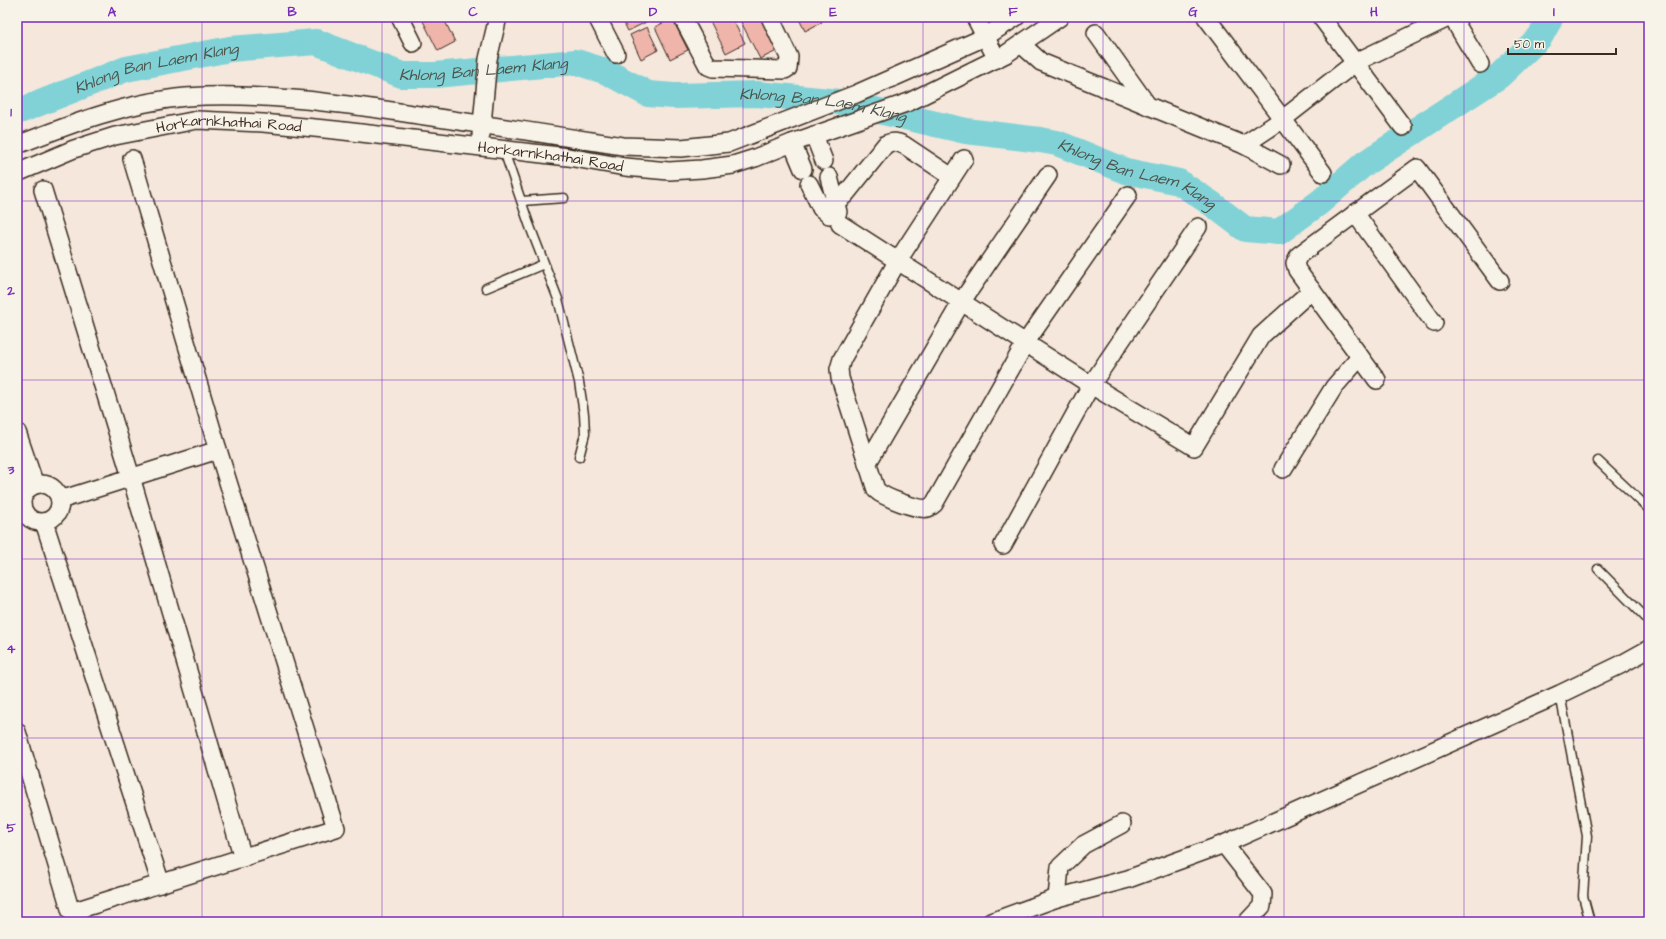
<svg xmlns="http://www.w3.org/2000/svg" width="1666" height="939" font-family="'Architects Daughter',sans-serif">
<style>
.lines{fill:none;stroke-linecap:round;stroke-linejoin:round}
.river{stroke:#80d2d6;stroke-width:26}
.building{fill:#efb5ab;stroke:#3b2a1e}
.service-casing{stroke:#3b2a1e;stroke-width:11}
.minor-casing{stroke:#3b2a1e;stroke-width:20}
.service{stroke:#f7f3e8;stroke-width:8}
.minor{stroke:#f7f3e8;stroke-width:17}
.grid{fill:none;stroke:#7b2cbf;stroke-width:1;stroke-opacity:0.55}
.labels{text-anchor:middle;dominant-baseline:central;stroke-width:3;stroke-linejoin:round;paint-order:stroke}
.street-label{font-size:15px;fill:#3b2a1e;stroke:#f7f3e8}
.water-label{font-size:16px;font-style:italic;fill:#4c544c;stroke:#f7f3e8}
.neatline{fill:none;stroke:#7b2cbf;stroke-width:1.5}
.grid-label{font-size:13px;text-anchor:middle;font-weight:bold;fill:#7b2cbf}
</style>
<rect width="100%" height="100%" fill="#f5e7dc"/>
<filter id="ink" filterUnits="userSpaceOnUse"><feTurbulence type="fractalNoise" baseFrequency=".025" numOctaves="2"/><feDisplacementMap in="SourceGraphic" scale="8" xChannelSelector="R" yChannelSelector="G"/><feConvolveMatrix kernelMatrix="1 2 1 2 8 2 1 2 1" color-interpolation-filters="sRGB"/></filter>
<g filter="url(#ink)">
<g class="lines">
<path class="river" id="s1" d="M17,112L126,69L230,49L316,42L402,75H435L576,62L605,71L648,94L674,96L757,94L840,102L966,131L1040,140L1057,143L1126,171L1179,182L1212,204L1245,229L1279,232L1320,202L1364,164L1499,76L1540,37L1551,17"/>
</g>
<path class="building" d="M426,17H443L455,42L438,51L422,19Z
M621,17H643L646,22L628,31Z
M708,17H731L745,43L726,53Z
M763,17L779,50L760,59L739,18Z
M798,17H820L822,22L805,31Z
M672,18L688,50L670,59L655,27Z
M647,27L658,50L641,59L630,35Z"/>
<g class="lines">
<defs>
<path id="service" d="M504,151L529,224L558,299L579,382L584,414L585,434L579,457
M522,201L564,198
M486,288L544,264
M1598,461L1649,509
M1598,569L1649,621
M1560,694L1587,836L1583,896L1590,922"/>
<g id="minor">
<path d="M400,17L413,43"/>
<path d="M597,17L616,54"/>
<path d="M682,17L708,66L713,68L785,70L788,68L789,57L770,17"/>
<path d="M975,17L997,59"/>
<path d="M1206,17L1323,173"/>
<path d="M1321,17L1403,127"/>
<path d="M1452,17L1480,64"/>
<path d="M1096,33L1148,106"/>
<path d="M1021,44L1041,62L1244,145L1283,119L1356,62L1450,17"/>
<path d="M481,135L488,59L498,17"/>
<path d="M814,135L824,161"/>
<path d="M792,143L803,169"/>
<path d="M17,145C71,124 128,102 186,97C259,92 340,103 412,114C482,124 553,135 623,146L681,148L729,143L856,94L985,37L1016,17"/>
<path d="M1244,145L1281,165"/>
<path d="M964,159L897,262L842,359L839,369L840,378L876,490C883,497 919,511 928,508C930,507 932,506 934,504L1026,342L1128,195"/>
<path id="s2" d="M17,173L74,149L115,136L197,120L263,123L335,130L568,157L625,167L669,171L702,169L733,165L755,158L792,143L909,102L1006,54L1060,17"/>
<path d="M829,177L838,212"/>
<path d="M809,184L821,208L829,215"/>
<path d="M43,190L131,477L243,858"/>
<path d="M821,208L837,201L845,195L886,144C893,141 897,142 904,145L952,177"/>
<path d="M1355,213L1434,323"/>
<path d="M840,224L1091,385L1194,447L1261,336L1312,290"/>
<path d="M1377,380L1297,270L1295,263L1299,255L1417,168L1500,281"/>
<path d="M17,432L35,485"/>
<path d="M867,464L962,301L1048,175"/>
<path d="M1283,469L1334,387L1360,357"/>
<path d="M17,470L25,493"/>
<circle cx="41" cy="503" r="19"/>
<path d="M60,500L218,450"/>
<path d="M44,522L161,884"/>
<path d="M1003,545L1091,385L1198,227"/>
<path d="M17,732L71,912L336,828L218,450L132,159"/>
<path d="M1224,844L1263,894L1262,906L1247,922"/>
<path d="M1057,898L1060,867L1083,845L1122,824"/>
<path d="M991,922L1057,898L1128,879L1224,844L1560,694L1620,665L1649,649"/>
</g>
</defs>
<use href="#service" class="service-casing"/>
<use href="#minor" class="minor-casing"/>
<use href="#service" class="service"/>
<use href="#minor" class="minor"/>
</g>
</g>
<path class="grid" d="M202,17V922M382,17V922M563,17V922M743,17V922M923,17V922M1103,17V922M1284,17V922M1464,17V922M17,201H1649M17,380H1649M17,559H1649M17,738H1649"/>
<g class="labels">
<g class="street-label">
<text stroke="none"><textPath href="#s2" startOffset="220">Horkarnkhathai Road</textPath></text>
<text stroke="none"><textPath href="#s2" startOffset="544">Horkarnkhathai Road</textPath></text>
</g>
<g class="water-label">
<text stroke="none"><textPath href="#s1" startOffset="483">Khlong Ban Laem Klang</textPath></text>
<text stroke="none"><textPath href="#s1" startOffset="147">Khlong Ban Laem Klang</textPath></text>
<text stroke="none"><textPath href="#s1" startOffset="831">Khlong Ban Laem Klang</textPath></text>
<text stroke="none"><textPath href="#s1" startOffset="1155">Khlong Ban Laem Klang</textPath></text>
</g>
</g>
<rect width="1666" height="939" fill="none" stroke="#f7f3e8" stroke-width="44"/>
<path d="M1508 48v6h108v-6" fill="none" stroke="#3b2a1e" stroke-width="2"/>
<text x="1514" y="48" font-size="12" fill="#3b2a1e" stroke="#f7f3e8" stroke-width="3" paint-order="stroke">50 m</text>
<rect x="22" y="22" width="1622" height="895" class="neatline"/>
<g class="grid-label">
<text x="112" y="16">A</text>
<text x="292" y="16">B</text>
<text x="473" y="16">C</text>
<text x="653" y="16">D</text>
<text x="833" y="16">E</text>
<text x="1013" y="16">F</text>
<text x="1193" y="16">G</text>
<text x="1374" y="16">H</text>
<text x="1554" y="16">I</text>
<text x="11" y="116">1</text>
<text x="11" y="295">2</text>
<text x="11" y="474">3</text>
<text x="11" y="653">4</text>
<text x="11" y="832">5</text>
</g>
</svg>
